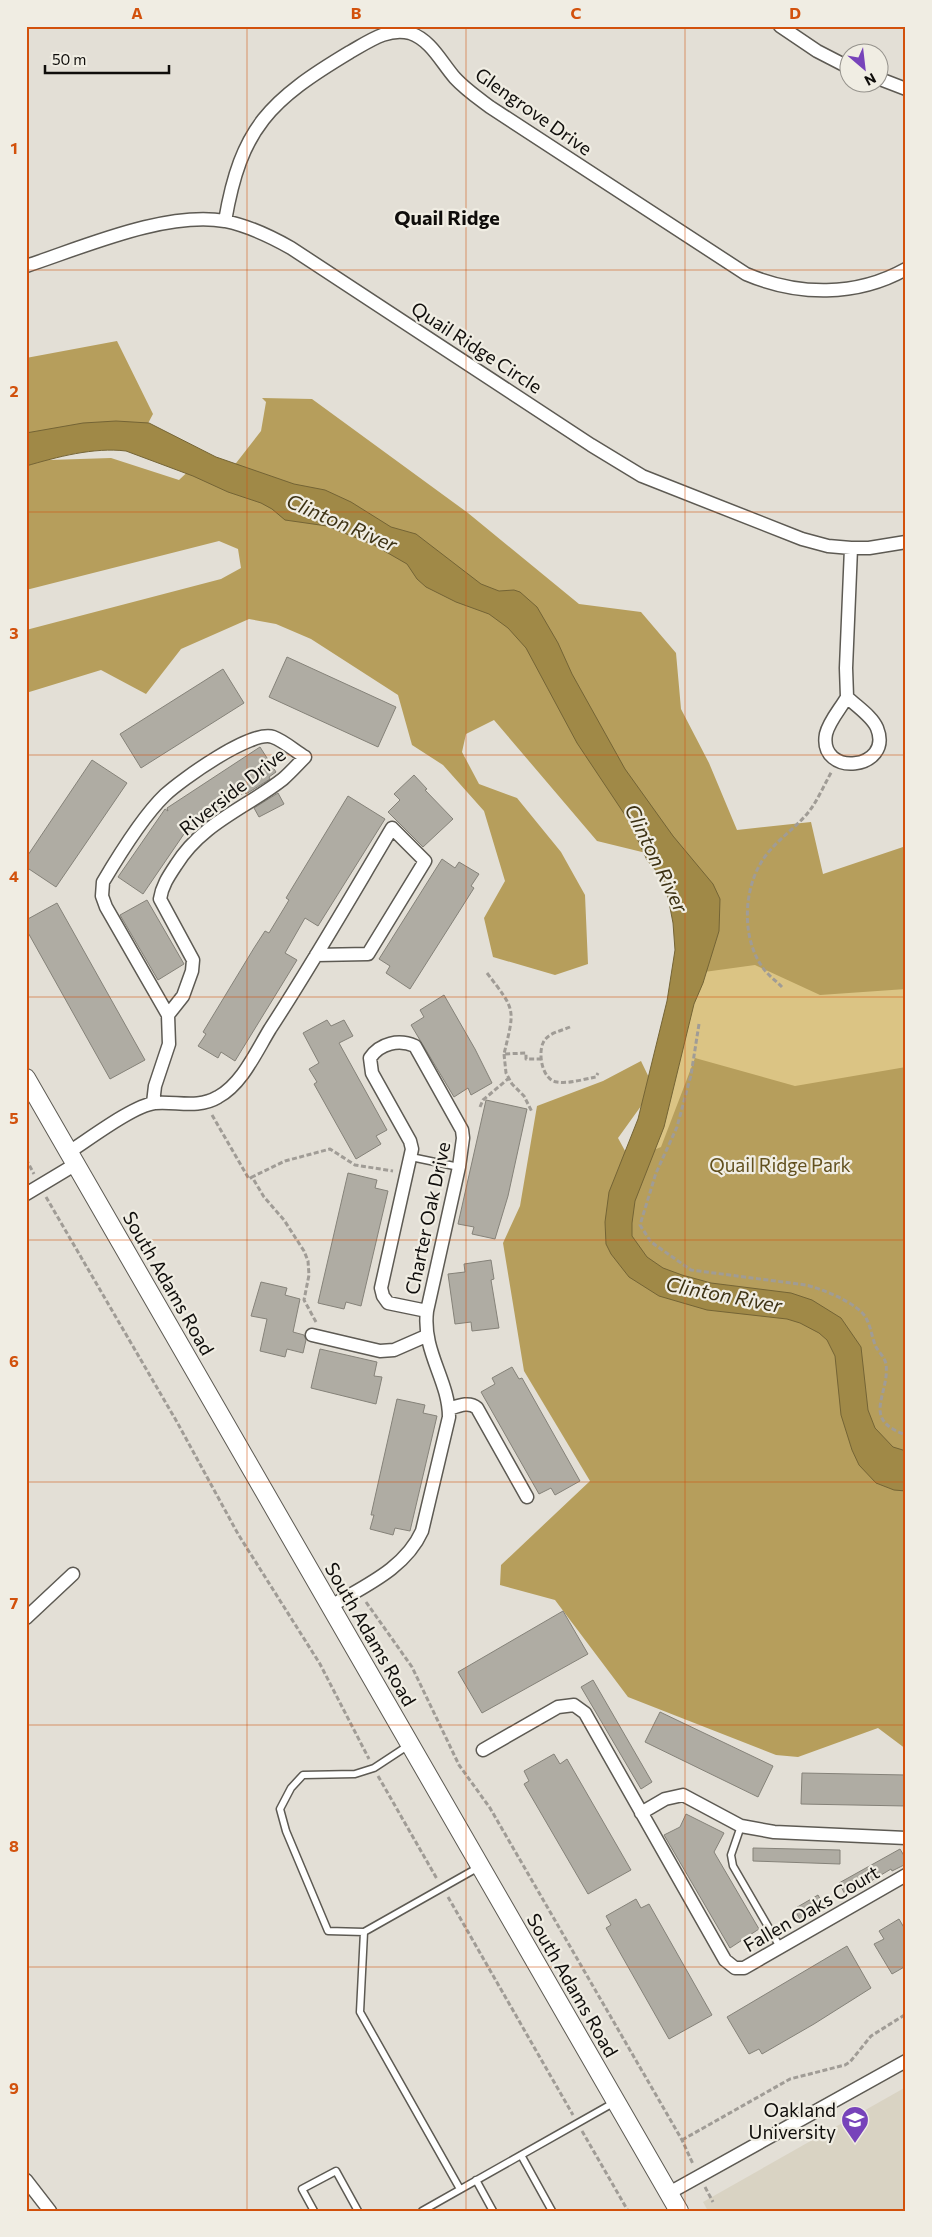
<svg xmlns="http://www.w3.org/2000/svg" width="932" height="2237" font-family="Commissioner,sans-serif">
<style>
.built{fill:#d9d3c3}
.green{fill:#dbc484}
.forest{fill:#b69e5c}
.water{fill:#a08947;stroke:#746435}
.building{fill:#afaca3;stroke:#858279}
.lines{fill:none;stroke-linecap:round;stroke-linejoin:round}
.lane-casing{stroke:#5d5a53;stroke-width:9}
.street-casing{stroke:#5d5a53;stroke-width:15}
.secondary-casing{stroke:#5d5a53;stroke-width:20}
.path{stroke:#a09c96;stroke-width:3;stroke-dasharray:5 2.5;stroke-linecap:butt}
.lane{stroke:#fff;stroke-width:6}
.street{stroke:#fff;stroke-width:12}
.secondary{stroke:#fff;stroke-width:18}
.grid{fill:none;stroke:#d2510c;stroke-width:1;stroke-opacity:0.55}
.labels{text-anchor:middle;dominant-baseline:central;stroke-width:4.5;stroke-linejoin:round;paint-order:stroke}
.street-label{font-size:19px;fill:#0f0d0b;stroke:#f0ede3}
.park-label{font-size:19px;fill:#62501e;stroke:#f0ede3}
.poi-label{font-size:19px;fill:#0f0d0b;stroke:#f0ede3;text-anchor:end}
.neighbourhood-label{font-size:20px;font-weight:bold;fill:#0f0d0b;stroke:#f0ede3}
.water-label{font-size:20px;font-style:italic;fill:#3d3214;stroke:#f0ede3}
.neatline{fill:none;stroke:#d2510c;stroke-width:2}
.grid-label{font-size:16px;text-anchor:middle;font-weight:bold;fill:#d2510c}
</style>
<rect width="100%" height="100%" fill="#e3dfd6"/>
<path class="built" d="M906,2087V2211H708L703,2202Z"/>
<path class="green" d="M720,899L906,949V1449L632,1233Z"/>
<path class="forest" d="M117,341L153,414L145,429L49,460L111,458L179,480L196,464L233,467L261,431L266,402L262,398L312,399L468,513L579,604L641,612L676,653L681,709L709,763L737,830L811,822L823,874L906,846V989L820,995L755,965L704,972L687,863L597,841L494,720L466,734L462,752L479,784L517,798L561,852L585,895L588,964L555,975L493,957L484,918L505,881L484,811L443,765L412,745L398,695L311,639L276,624L249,619L181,649L146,694L101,670L26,693V630L221,579L241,568L238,549L219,541L26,590V358Z
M695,1058L795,1086L906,1067V1749L878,1728L798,1757L776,1755L628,1697L555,1600L500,1585L501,1565L590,1481L524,1371L503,1243L520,1206L537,1106L603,1081L641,1061L654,1088L618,1138L630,1160L661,1147Z"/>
<path class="water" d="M116,421L149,423L216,457L294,484L325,490L351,502L391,527L416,534L481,584L499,591L514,590L520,592L537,607L558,643L572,674L625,769L673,836L713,884L720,899L719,931L703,983L694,1004L664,1127L635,1201L632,1223V1236L647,1257L663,1268L682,1275L711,1283L791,1293L812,1300L841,1318L861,1347L868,1410L875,1428L893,1447L906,1451V1491L894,1490L876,1483L859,1465L852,1450L841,1415L835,1356L827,1340L819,1333L800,1323L787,1319L707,1310L659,1296L629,1277L611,1254L606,1244L605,1222L609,1192L638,1119L667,1001L675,950L673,923L666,887L663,879L647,860L629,821L577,743L526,648L508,628L489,614L456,602L426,587L417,579L407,564L374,545L327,526L285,520L272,509L261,503L228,492L193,476L126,451C94,447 57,457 26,466V433L83,423Z"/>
<path class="building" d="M287,657L396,707L378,747L269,697Z
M223,669L244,703L141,768L120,734Z
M260,747L276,772L269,777L270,779L246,794L245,792L186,831L143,894L118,877L165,809L168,811L167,808Z
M92,760L127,783L56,887L26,867V858Z
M414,775L427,789L425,790L453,819L423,847L388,812L400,800L394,794Z
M278,793L284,804L259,817L254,808Z
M348,796L385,819L318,926L305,918L285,953L297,960L235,1061L221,1052L218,1058L198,1046L206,1034L203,1032L254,948L265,931L269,933L289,900L286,898Z
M442,859L455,868L459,862L479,874L471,886L474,888L410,989L386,973L390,966L379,959Z
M147,900L184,964L158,980L120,915Z
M57,903L145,1060L110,1079L26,929V920Z
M444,995L475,1049L492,1083L471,1095L468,1088L454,1097L411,1025L424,1017L420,1010Z
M327,1020L331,1026L344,1020L353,1036L339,1043L387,1130L376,1136L381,1144L356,1159L314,1084L317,1082L309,1069L319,1063L303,1033Z
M486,1100L527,1109L508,1196L495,1239L472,1234L474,1227L458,1224Z
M348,1173L377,1180L375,1188L388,1191L361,1306L346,1302L344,1309L318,1303Z
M491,1260L494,1279L491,1280L499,1328L472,1331L471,1322L455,1324L448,1274L465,1272L464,1264Z
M261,1282L287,1288L285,1295L300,1299L293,1332L304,1335L306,1340L303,1353L287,1349L285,1357L260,1351L267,1319L251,1316Z
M320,1349L377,1362L374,1376L382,1377L376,1404L311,1388Z
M512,1367L519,1379L522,1378L580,1481L555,1495L551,1488L539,1494L481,1392L495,1384L492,1378Z
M397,1399L425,1405L423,1413L437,1416L410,1531L395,1528L393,1535L370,1529L374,1515H371Z
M563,1611L588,1654L482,1713L458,1672Z
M593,1680L652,1782L641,1789L581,1687Z
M660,1712L773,1766L758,1797L645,1742Z
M554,1754L560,1764L567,1759L631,1870L588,1894L524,1784L529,1781L524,1771Z
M802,1773L906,1775V1806L801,1804Z
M686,1814L724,1833L714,1852L759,1929L730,1948L664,1835L680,1827Z
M753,1848L840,1850V1864L753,1861Z
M900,1849L906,1859V1864L892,1871L891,1869L846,1896L839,1883Z
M818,1895L825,1908L801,1921L794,1909Z
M636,1899L641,1908L649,1904L712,2015L669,2039L606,1928L611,1925L606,1916Z
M899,1919L906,1931V1966L892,1974L874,1944L884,1939L879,1931Z
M847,1946L871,1988L814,2024L762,2054L759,2049L749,2054L727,2017Z"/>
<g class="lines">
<defs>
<path id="lane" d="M411,1157L459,1167
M741,1826L731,1855L733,1866L780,1947
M364,1932L328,1931L286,1831L280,1809L291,1788L303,1775L355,1774L374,1768L409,1745
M521,2155L552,2211
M476,2180L493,2211
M460,2189L360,2012L364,1932L479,1867
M314,2211L302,2189L336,2171L358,2211
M422,2211L615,2102"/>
<path id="street" d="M780,26L817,51L850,68
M880,79L906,89
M225,221C241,127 270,100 350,52C368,42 388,27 410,33C431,40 441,62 455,78C465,89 478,98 490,107L746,274C798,296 856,297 906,269
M26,266C84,247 165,211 225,221C249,226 270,236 291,248L591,445L642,476L802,539L828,546L851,548H869L906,542
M847,697C841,708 829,721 826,734C818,778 894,770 877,728C872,716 856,706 847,697L846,668L851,548
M153,1103L155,1086L169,1044L168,1015L183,996L192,971L193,960L160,899C162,886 168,877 176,865C202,823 246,808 283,779C291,772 298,764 305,757C295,751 284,741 273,737C252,729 181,780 165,795C143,816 119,855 103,882L102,896L106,907L168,1015
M69,1152C88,1140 134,1105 155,1103C176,1101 198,1109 218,1097C242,1084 256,1052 270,1029C313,963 352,895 392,828L425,861L368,954L316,955
M26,1194L76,1164
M312,1335L380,1351L394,1350L426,1336
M449,1409C458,1406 469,1401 477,1408L527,1497
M331,1606C364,1586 405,1569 422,1531L449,1417C449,1380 422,1352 427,1311L459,1167L463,1138L462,1130L415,1046C399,1039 380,1043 370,1058L372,1073L410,1141L412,1149L381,1288L383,1296L388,1303L427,1311
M26,1618L73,1574
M483,1750L558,1707L574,1705L585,1713L725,1960L735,1968H744L906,1875
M641,1813L665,1799L683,1795L741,1826L774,1832L906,1838
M26,2180L50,2211
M669,2193L906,2061"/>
<path id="secondary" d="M26,1078L679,2211"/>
</defs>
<use href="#lane" class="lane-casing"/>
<use href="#street" class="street-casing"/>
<use href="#secondary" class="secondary-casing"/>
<path class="path" d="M487,973C516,1011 515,1008 504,1054L526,1053V1059H542
M782,987C776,981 768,975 763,968C741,938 743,888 764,858C776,841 793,830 807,814C817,802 824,785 832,771
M699,1024L691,1075L677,1127L656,1173L640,1225L651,1242L691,1270L806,1285C822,1289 858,1303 866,1318C871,1327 872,1338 876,1347C879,1352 885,1358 886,1364C890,1395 860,1419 906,1435
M570,1027C561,1031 547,1033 543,1043C538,1054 542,1080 557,1082C569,1084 584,1079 596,1077L598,1073
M504,1054L506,1073L512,1084L524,1096L532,1112
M480,1107L483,1100L509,1078
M212,1115L249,1179L252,1177
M26,1159L34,1174
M46,1197L177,1422L238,1534L320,1664L369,1759
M316,1322L304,1300L309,1275L308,1261L304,1251L284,1220L264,1197L252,1177L285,1161L330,1149L355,1165L393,1171
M366,1602L412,1667L459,1765L490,1808L682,2140L693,2164
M378,1776L437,1879
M448,1897L573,2115
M582,2131L628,2211
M682,2140L790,2079L845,2065L850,2062L871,2036L906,2014
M705,2187L713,2202"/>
<use href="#lane" class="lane"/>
<use href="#street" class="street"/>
<use href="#secondary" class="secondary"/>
</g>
<path class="grid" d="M247,26V2211M466,26V2211M685,26V2211M26,270H906M26,512H906M26,755H906M26,997H906M26,1240H906M26,1482H906M26,1725H906M26,1967H906"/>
<defs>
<symbol id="university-pin" viewBox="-11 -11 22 30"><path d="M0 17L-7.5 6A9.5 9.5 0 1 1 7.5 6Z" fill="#7743ba" stroke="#f0ede3"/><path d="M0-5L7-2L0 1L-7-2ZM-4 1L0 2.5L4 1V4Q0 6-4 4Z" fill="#fff"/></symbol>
</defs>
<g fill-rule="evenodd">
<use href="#university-pin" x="839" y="2104" width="32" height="43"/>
</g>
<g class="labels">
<g class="street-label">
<text transform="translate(534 111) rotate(35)">Glengrove Drive</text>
<text transform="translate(477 347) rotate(33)">Quail Ridge Circle</text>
<text transform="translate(232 791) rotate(-38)">Riverside Drive</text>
<text transform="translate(427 1218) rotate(-78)">Charter Oak Drive</text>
<text transform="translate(169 1283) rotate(60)">South Adams Road</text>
<text transform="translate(371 1634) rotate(60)">South Adams Road</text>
<text transform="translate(811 1908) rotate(-30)">Fallen Oaks Court</text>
<text transform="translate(573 1985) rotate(60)">South Adams Road</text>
</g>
<g class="park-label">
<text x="780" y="1164">Quail Ridge Park</text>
</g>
<g class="poi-label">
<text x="836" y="2109">Oakland<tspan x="836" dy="22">University</tspan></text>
</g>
<g class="neighbourhood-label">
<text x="447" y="217">Quail Ridge</text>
</g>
<g class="water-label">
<text transform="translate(342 522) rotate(23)">Clinton River</text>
<text transform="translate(657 858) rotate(64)">Clinton River</text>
<text transform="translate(724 1294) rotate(11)">Clinton River</text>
</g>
</g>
<rect width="932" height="2237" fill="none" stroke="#f0ede3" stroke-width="55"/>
<g transform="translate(864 68) rotate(152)"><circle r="24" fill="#f0ede3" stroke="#96938d"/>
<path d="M0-4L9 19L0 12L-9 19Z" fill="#7743ba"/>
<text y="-8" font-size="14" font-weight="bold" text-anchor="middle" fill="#0f0d0b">N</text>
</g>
<path d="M45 65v8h124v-8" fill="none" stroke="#0f0d0b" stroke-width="2.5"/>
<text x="52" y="65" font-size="15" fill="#0f0d0b" stroke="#f0ede3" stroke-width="4" paint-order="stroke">50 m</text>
<rect x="28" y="28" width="876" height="2182" class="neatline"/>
<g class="grid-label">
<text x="137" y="19">A</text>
<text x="356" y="19">B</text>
<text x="576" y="19">C</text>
<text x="795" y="19">D</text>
<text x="14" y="154">1</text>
<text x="14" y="397">2</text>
<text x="14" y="639">3</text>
<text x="14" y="882">4</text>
<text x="14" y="1124">5</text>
<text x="14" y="1367">6</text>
<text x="14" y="1609">7</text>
<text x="14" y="1852">8</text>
<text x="14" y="2094">9</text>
</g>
</svg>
